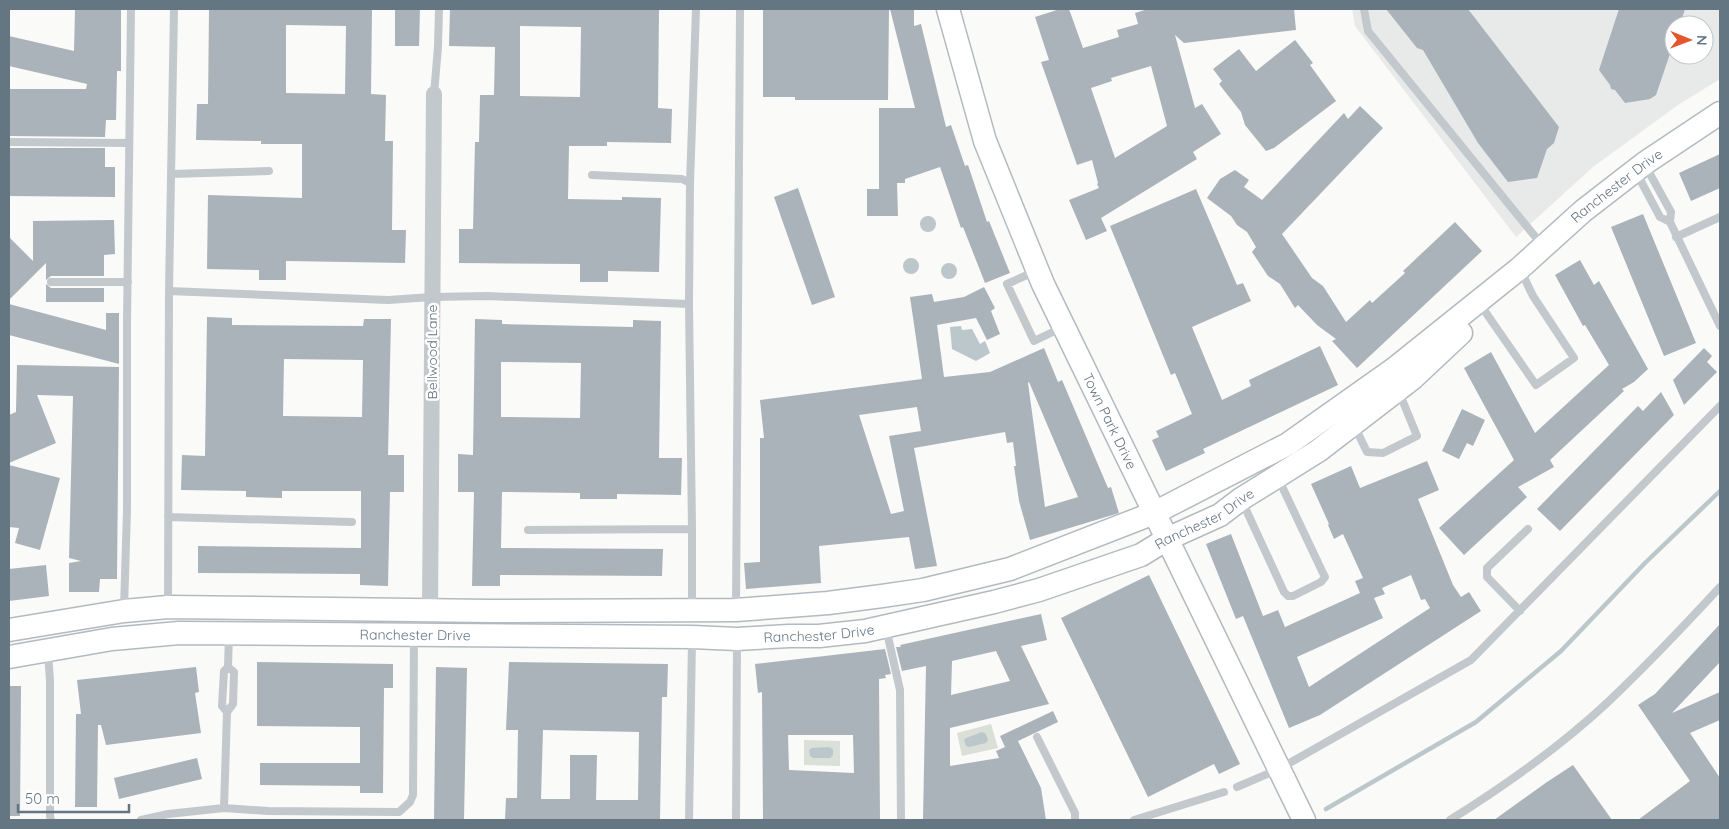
<svg xmlns="http://www.w3.org/2000/svg" width="1729" height="829" font-family="Quicksand,sans-serif">
<style>
.built{fill:#e8e9e9;fill-rule:evenodd}
.green{fill:#dadfd7}
.water{fill:#bbc7cb}
.lines{fill:none;stroke-linecap:round;stroke-linejoin:round}
.stream{stroke:#bbc7cb;stroke-width:4.5}
.building{fill:#aab3b9;fill-rule:evenodd}
.secondary-casing{stroke:#b3babf;stroke-width:25}
.lane{stroke:#c3c8cc;stroke-width:8}
.street{stroke:#c3c8cc;stroke-width:16}
.secondary{stroke:#fff;stroke-width:22}
.labels{text-anchor:middle;dominant-baseline:central;stroke-width:5;stroke-linejoin:round;paint-order:stroke}
.street-label{font-size:14px;fill:#657683;stroke:#fff}
</style>
<rect width="100%" height="100%" fill="#fafaf8"/>
<path class="built" d="M1352,9H1720V79L1678,105L1593,167L1516,237L1355,26ZM1674,25H1704V55H1674Z"/>
<path class="green" d="M991,724L998,748L962,756L957,733Z
M804,740L840,741V766L804,765Z"/>
<path class="water" d="M920 224a8 8 0 1 1 16 0a8 8 0 1 1-16 0Z
M903 266a8 8 0 1 1 16 0a8 8 0 1 1-16 0Z
M941 271a8 8 0 1 1 16 0a8 8 0 1 1-16 0Z
M961,326L962,330L972,329L980,344L985,341L990,353L976,361L952,349L950,327Z
M982,732L986,734L988,740L986,743L969,747L966,746L964,740L966,738Z
M829,747L833,749V755L830,758H813L810,756L809,750L812,748Z"/>
<g class="lines">
<path class="stream" d="M1326,809L1476,722L1561,651L1645,563L1720,491"/>
</g>
<path class="building" d="M75,9H121V71H117L116,120H106L105,137L9,136V89H86L87,84L9,66V36L74,51Z
M209,9H372L371,94L386,95L385,141H393L392,230H406L405,263L286,261V280H259V270L207,269L208,195L302,198V144H261V141L196,140L197,104H208ZM286,25L346,26L345,94L286,93Z
M395,9H420L419,46H395Z
M450,9H659L658,108L672,109L671,143L607,142V146H569L568,199L622,200V197L661,198L659,272L608,271V282H580V264L459,263V229H473L475,142H479L480,95H494L495,47L449,46ZM520,26L581,27L580,97L520,96Z
M763,9H889L888,100H795V97H763Z
M890,9H914V26L921,24L946,127L951,125L965,166L968,165L987,222L989,221L1010,273L985,283L963,227L961,228L940,167L905,179V183H897L898,216H867V189H879V108H915Z
M1060,9H1069L1083,48L1119,37L1117,30L1138,24L1135,13L1148,9H1294L1296,30L1184,43L1175,35L1195,108L1202,104L1221,134L1193,152L1197,159L1101,218L1107,231L1086,240L1069,200L1099,188L1097,184L1098,183L1092,160L1077,165L1041,62L1049,60L1035,17ZM1151,66L1167,126L1115,158L1091,88L1112,81L1111,78Z
M1386,9H1468L1559,127L1554,143L1547,149L1537,178L1508,182L1478,143L1423,50L1417,48Z
M1619,9H1685L1680,25H1674V42L1656,95L1650,99L1625,103L1615,90L1611,89L1610,85L1599,70Z
M1295,40L1313,63L1310,65L1336,101L1274,148L1266,151L1245,125L1241,112L1219,84L1222,81L1213,69L1239,49L1256,71Z
M1360,106L1383,128L1282,234L1312,278L1323,286L1346,322L1370,300L1372,303L1405,273L1403,271L1455,222L1482,251L1357,368L1332,341L1336,339L1317,325L1298,305L1295,308L1280,284L1268,276L1252,252L1256,247L1247,232L1237,225L1231,216L1207,198L1220,179L1235,170L1249,180L1244,187L1262,200L1344,113L1348,119Z
M9,148H105V167H115V197L9,196Z
M1720,154V188L1691,201L1679,173Z
M798,188L835,297L812,305L774,197Z
M1196,189L1237,285L1243,283L1251,301L1192,327L1222,400L1251,386L1249,380L1320,346L1338,385L1203,449L1205,453L1166,471L1152,440L1159,437L1156,431L1192,414L1175,373L1171,375L1110,226Z
M1643,214L1696,343L1664,356L1611,227Z
M114,220L115,254L104,255V276H51L46,280V263L9,300V237L33,261V221Z
M1580,260L1594,285L1599,281L1648,369L1634,382L1622,389L1624,391L1550,460L1554,467L1518,487L1527,497L1464,555L1439,528L1514,460L1464,368L1491,352L1535,433L1609,365L1585,325L1583,326L1555,275Z
M46,284L51,288H104V302H46Z
M984,287L995,308L991,311L1000,334L987,340L976,318L937,325L944,377L990,372L1044,348L1058,382L1062,380L1108,488L1111,487L1119,513L1030,540L1019,501L1014,466H1016L1013,442L1007,443L1005,432L914,448L937,566L915,569L909,537L819,546L821,583L746,589L744,563L760,562V438H764L760,400L922,379L910,297L932,294L934,302L964,297ZM1029,382L1078,497L1045,507L1028,383ZM917,407L921,431L889,436L904,511L891,514L859,415Z
M9,304L106,330V313H119V364L9,335Z
M207,317L232,318V325L363,326L364,319H391L388,455H404V492H390L388,586L360,585V574L198,573V546L361,548V491H282V498L246,497V491L181,490L182,455L205,456ZM284,359L363,360L362,417L283,416Z
M475,319L502,320V324L633,327V320L661,321L659,458H682L681,495L617,494V499H580V493L502,492L501,548L663,549L662,576L500,575V586H472L474,492H458V454L473,455ZM501,362L581,363L580,418L501,417Z
M1704,348L1712,356L1707,362L1717,372L1684,405L1673,380Z
M17,365L119,367L117,579H100L99,592H69V563L81,561L69,558L73,396L37,395L56,443L9,463V415L16,412Z
M1661,392L1674,415L1560,531L1537,509L1638,406L1643,411Z
M1462,409L1485,420L1473,446L1467,443L1459,459L1442,451Z
M1427,461L1439,490L1418,499L1453,585L1461,597L1469,592L1481,611L1320,715L1289,728L1243,616L1236,619L1206,544L1231,534L1263,616L1278,610L1285,627L1360,593L1355,581L1363,578L1343,534L1334,539L1328,525L1329,524L1311,484L1351,466L1360,488ZM1411,575L1421,600L1425,599L1430,608L1309,687L1297,657L1383,618L1374,598L1385,594L1382,588Z
M9,465L60,478L40,550L15,543L19,528L9,527Z
M46,565L49,596L9,601V569Z
M1149,575L1240,764L1219,774L1214,764L1148,797L1061,618Z
M1041,614L1047,640L1021,646L1049,704L950,728V766L999,758L996,751L1005,747L1000,736L1053,711L1058,722L1018,741L1041,788L1046,820H923L926,666L902,671L896,647H901L900,645ZM996,651L1010,681L951,695L952,661Z
M1720,624V662L1672,713L1720,692V720L1690,733L1720,778V820H1638L1690,781L1638,705L1655,694Z
M885,649L891,674L885,675L886,678L879,679L880,820H763L762,692L758,693L755,664ZM788,735H853L854,773L789,770Z
M257,662L393,664V688H384L383,793H360V786L260,785V763H360V727L257,726Z
M509,662L668,664L667,697H662L660,820H505L506,798H517L518,730H506ZM543,730L639,732L638,800H596L597,755H570V799H541Z
M196,667L199,692L195,693L201,733L106,745L101,725H98L97,807H75L76,714H81L77,680Z
M436,667L467,668L464,820H434Z
M9,686H21L20,816H9Z
M197,758L202,779L119,799L114,778Z
M1573,765L1612,820H1494L1547,782Z"/>
<g class="lines">
<defs>
<g id="secondary">
<path id="s1" d="M948,9L985,141L1043,284L1304,820"/>
<path id="s2" d="M9,630L124,611L168,607L490,611L736,610L828,603L882,596L923,590L1010,569L1154,513L1288,444L1394,369L1520,268L1583,211L1645,163L1720,113"/>
<path id="s3" d="M9,657L112,639L179,633L692,637L737,639L789,636H819L865,631L994,602L1039,590L1141,555L1167,539L1220,515L1241,499L1318,451L1413,378L1461,333"/>
</g>
</defs>
<use href="#secondary" class="secondary-casing"/>
<path class="lane" d="M1364,9L1368,31L1542,245
M434,94L438,47L439,9
M9,142L129,143
M1636,172L1660,217L1670,222L1671,212L1645,165
M171,174L269,171
M592,175L682,179L690,183L689,304
M690,183L696,9
M1670,222L1720,326
M1676,237L1720,217
M1036,271L1007,284L1034,341L1061,328
M51,282H128
M169,291L388,300L432,297L487,296L689,304L692,529
M1484,310L1536,385L1574,358L1533,296L1520,269
M1354,425L1367,452L1383,453L1417,436L1399,392
M1242,501L1284,592L1288,596H1293L1321,582L1325,577L1322,571L1278,478
M168,517L352,522
M528,530L692,529V608
M168,604L169,291L174,9
M736,608L740,9
M124,609L127,510V323L131,9
M1520,611L1487,577V568L1528,529
M886,628L900,690L901,820
M229,634L228,667L224,671L222,706L227,712L224,808L268,811L399,812L410,802L413,795L414,636
M48,653L50,681V816L51,820
M227,712L233,704L234,672L228,667
M1037,737L1075,813V820
M1237,787L1279,769L1471,660L1720,406
M141,820L168,814L224,808
M689,820L692,639
M736,820L737,641
M1134,820L1224,792
M1450,820C1506,785 1560,747 1608,702C1647,665 1684,626 1720,587"/>
<path class="street" d="M430,610L434,94"/>
<use href="#secondary" class="secondary"/>
</g>
<g class="labels">
<g class="street-label">
<text stroke="none"><textPath href="#s2" startOffset="1730">Ranchester Drive</textPath></text>
<text transform="translate(432 352) rotate(-90)">Bellwood Lane</text>
<text stroke="none"><textPath href="#s1" startOffset="444">Town Park Drive</textPath></text>
<text stroke="none"><textPath href="#s3" startOffset="1218">Ranchester Drive</textPath></text>
<text stroke="none"><textPath href="#s3" startOffset="812">Ranchester Drive</textPath></text>
<text stroke="none"><textPath href="#s3" startOffset="408">Ranchester Drive</textPath></text>
</g>
</g>
<rect width="1729" height="829" fill="none" stroke="#657683" stroke-width="20"/>
<g transform="translate(1689 40) rotate(91)"><circle r="24" fill="#ffffff" stroke="#c1c8cd"/>
<path d="M0-4L9 19L0 12L-9 19Z" fill="#e4572e"/>
<text y="-8" font-size="14" font-weight="bold" text-anchor="middle" fill="#657683">N</text>
</g>
<path d="M18 804v8h111v-8" fill="none" stroke="#657683" stroke-width="2.5"/>
<text x="25" y="804" font-size="15" fill="#657683" stroke="#ffffff" stroke-width="4" paint-order="stroke">50 m</text>
</svg>
